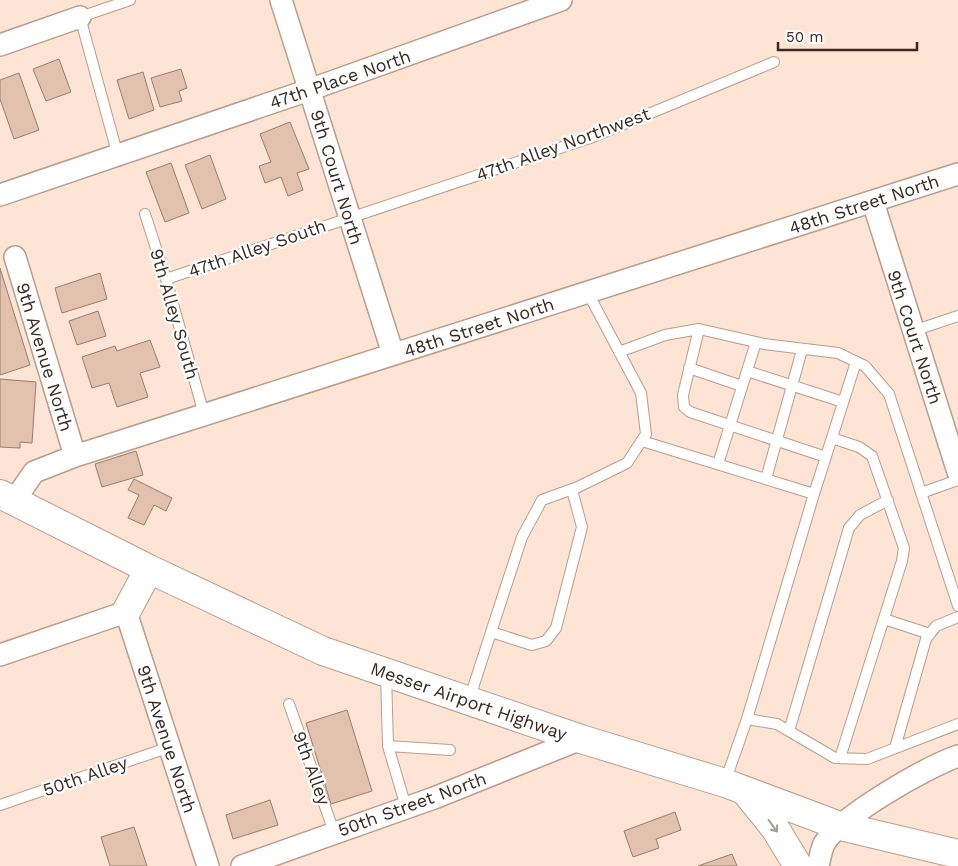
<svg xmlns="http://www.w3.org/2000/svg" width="958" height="866" font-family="'Work Sans',sans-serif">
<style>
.building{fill:#e2c2af;stroke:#997c6b}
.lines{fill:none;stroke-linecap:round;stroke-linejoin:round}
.lane-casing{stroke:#bb9c8b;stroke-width:12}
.street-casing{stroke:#bb9c8b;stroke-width:24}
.secondary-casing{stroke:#bb9c8b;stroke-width:30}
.lane{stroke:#fff;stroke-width:10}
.street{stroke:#fff;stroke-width:21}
.secondary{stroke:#fff;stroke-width:28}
.oneway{stroke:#a59f9c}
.labels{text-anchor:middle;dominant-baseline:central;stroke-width:4.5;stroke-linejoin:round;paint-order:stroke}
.street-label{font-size:18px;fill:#362a23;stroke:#fff}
</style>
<rect width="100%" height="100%" fill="#fee4d5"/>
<path class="building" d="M59,59L71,92L46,101L33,69Z
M181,69L187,88L179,91L182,101L160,107L151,78Z
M143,72L154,110L129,119L117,80Z
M19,73L39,130L14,139L0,99V80Z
M290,122L309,169L297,173L303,190L288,196L281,177L265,183L259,166L271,162L260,134Z
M210,155L226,199L202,209L185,165Z
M171,163L189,213L165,222L146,172Z
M0,268L30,365L0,375Z
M100,273L107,299L62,313L55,288Z
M98,311L106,336L77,345L69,321Z
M150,340L160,367L140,373L148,397L117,407L109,383L92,388L82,357L115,346L117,351Z
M0,379L36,382L32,443L20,442V448L0,447Z
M136,451L143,475L102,487L95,464Z
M134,479L172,498L166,511L154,505L144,525L128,518L139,495L128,490Z
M347,710L372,791L331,804L306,723Z
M270,800L278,825L233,839L226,815Z
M675,812L681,830L656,839L659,848L633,857L624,831Z
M134,827L147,866H110L101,837Z
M732,854L737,866H698Z"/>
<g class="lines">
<defs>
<path id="lane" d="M118,156L80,17L130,0
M145,214L166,279L204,414
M166,279L593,137L774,62
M699,329L683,395L684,407L690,412L826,457
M913,331L958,316
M619,352L665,335L699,329L764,344L838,353L865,366L889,394L958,606
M689,368L742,386
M747,371L843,402
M832,438L859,447L872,456L904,548L902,561L840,758
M642,441L814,494L856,362
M718,464L756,342
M766,479L802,350
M921,493L958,480
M884,619L930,634
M491,632L532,645L546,641L556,628L582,527L572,490
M386,674L388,746L406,807
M469,700L522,537L542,500L578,487L627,463L646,434L641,393L588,293
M289,704L334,832
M747,719L814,494
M789,731L849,528L860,515L888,500
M388,746L450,750
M895,748L926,639L936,626L958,617
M725,782L747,719L777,724L835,758L867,759L958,724
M0,805L170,747"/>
<path id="street" d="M281,0L393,354
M0,45L80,17
M0,195L309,90L561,0
M873,202L958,472
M15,257L75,456
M14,501L34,472L75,456L958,174
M0,655L126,612L208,866
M242,866L434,798L581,739
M818,866C820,859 821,850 824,844C840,816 927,767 958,756"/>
<path id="secondary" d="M0,494L149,569L323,651L581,739L725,783L840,826L958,854
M126,612L149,569
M745,791L775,828L798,866"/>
</defs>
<use href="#lane" class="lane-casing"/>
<use href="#street" class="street-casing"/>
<use href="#secondary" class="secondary-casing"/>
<use href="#lane" class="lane"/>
<use href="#street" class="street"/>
<use href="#secondary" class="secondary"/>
</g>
<defs><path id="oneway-shaft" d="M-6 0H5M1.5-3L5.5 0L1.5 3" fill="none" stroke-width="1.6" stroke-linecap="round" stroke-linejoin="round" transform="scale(1.25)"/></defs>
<use class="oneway" href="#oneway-shaft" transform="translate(773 826) rotate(54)"/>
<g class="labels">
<g class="street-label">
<text transform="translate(340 79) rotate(-19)">47th Place North</text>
<text transform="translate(563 144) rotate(-20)">47th Alley Northwest</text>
<text transform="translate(337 177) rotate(73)">9th Court North</text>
<text transform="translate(864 204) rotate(-18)">48th Street North</text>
<text transform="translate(257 248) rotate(-19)">47th Alley South</text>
<text transform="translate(175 314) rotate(74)">9th Alley South</text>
<text transform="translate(479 327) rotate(-18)">48th Street North</text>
<text transform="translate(915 337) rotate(72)">9th Court North</text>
<text transform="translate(45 357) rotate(73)">9th Avenue North</text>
<text transform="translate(469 701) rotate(19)">Messer Airport Highway</text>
<text transform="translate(167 739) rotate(72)">9th Avenue North</text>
<text transform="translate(312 768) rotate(70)">9th Alley</text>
<text transform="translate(85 776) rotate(-19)">50th Alley</text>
<text transform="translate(412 804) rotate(-20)">50th Street North</text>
</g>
</g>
<path d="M778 42v8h139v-8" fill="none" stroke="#362a23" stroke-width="2.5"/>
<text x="786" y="42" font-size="15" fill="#362a23" stroke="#ffffff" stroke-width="4" paint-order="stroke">50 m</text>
</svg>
